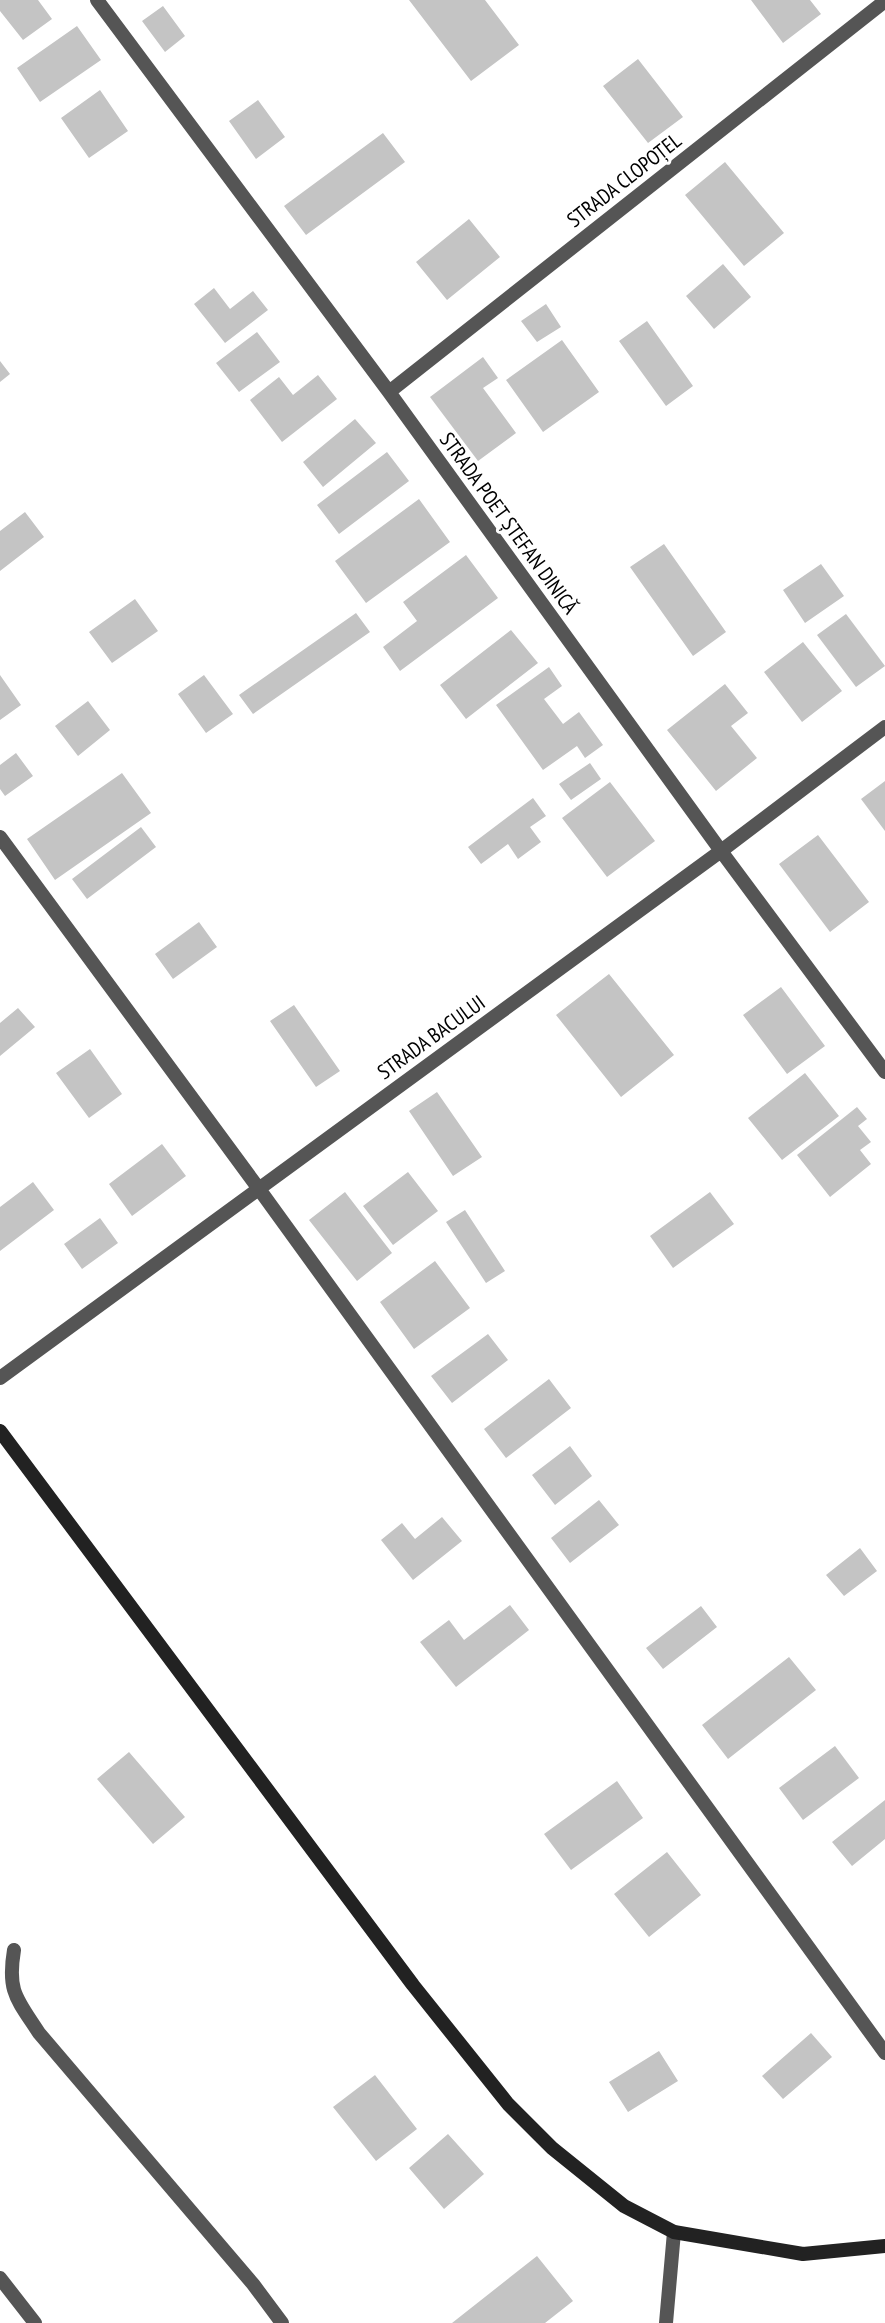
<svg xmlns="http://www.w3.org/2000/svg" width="885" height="2323" font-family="'PT Sans Narrow',sans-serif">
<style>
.building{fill:#c4c4c4}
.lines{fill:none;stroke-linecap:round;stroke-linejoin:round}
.street{stroke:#555;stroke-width:14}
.secondary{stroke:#222;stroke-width:14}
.labels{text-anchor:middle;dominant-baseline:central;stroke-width:6;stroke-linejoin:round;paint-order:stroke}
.street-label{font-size:21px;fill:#000;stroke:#fff}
</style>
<rect width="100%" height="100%" fill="#fff"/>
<path class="building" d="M0,0H38L52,19L23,40L0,11Z
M409,0H485L519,45L471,81Z
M751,0H810L821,14L783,43Z
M163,6L185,36L165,52L142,21Z
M77,26L101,60L40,102L17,68Z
M638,59L683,117L648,143L603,86Z
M100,90L128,131L89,158L61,118Z
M258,100L285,137L256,159L229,121Z
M383,133L405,162L306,235L284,206Z
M725,162L784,233L744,266L685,195Z
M469,219L500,257L447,300L416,262Z
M723,264L751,297L714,329L686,296Z
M214,288L230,309L253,291L268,310L225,343L194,304Z
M546,304L561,327L537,342L521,321Z
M647,321L693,386L666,406L619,341Z
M257,332L280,362L239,392L216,363Z
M562,340L599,392L543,432L506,380Z
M483,357L498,378L483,388L516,433L478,461L430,397Z
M0,361L10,374L0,382Z
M318,375L337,399L282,442L250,400L279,377L293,395Z
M355,419L376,443L323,487L303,462Z
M387,452L409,481L339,534L317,505Z
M419,499L450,542L366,603L335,561Z
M25,512L44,537L0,571V531Z
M664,544L726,632L693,656L630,567Z
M466,555L498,598L400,671L383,647L417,621L403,602Z
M821,564L844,596L805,623L783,590Z
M135,599L158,631L112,663L89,632Z
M356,613L370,632L253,714L239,695Z
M846,614L885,666L856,687L817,635Z
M511,630L538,663L466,719L440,685Z
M803,642L842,691L802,722L764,672Z
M549,667L562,686L544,699L563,724L579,712L603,745L585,758L577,746L543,770L496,705Z
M0,675L21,705L0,720Z
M204,675L233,714L206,733L178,694Z
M725,684L748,713L731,726L757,758L716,791L667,730Z
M88,701L110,730L78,756L55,726Z
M16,753L33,776L5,796L0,789V765Z
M590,763L601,779L571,800L559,784Z
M122,773L151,813L55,880L27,839Z
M885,781V831L861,799Z
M610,782L655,841L607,877L562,818Z
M533,798L546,816L530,827L541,842L518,859L508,844L481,864L468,847Z
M141,827L156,847L87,899L72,879Z
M818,835L869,902L830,932L779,864Z
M199,922L217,947L173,979L155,954Z
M609,974L674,1055L621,1097L556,1015Z
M781,987L825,1046L787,1074L743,1015Z
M294,1005L340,1071L316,1087L270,1021Z
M18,1008L35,1027L0,1056V1023Z
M90,1049L122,1094L89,1118L56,1073Z
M805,1073L839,1116L782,1160L748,1118Z
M437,1092L482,1157L453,1176L409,1111Z
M857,1107L867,1119L858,1126L871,1142L860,1150L871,1164L830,1197L797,1155Z
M162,1144L186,1176L132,1216L109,1184Z
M408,1172L438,1211L393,1245L363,1206Z
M33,1182L54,1210L0,1251V1207Z
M345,1192L392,1253L357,1281L309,1220Z
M710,1192L734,1224L673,1268L650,1236Z
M465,1210L505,1271L486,1283L446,1222Z
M100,1218L118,1243L82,1269L64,1244Z
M435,1261L470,1308L414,1349L380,1302Z
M488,1334L508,1360L452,1403L431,1376Z
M549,1379L571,1408L506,1458L484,1429Z
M570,1446L592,1476L555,1505L532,1475Z
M599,1500L619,1525L570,1563L551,1538Z
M442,1517L462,1541L413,1580L381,1540L402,1523L415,1539Z
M860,1548L877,1571L844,1596L826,1575Z
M510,1605L529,1630L456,1687L420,1642L449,1620L464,1640Z
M701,1606L717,1627L663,1669L646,1648Z
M789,1657L816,1690L728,1759L702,1725Z
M835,1746L859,1778L803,1820L779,1788Z
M129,1752L185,1817L153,1844L97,1779Z
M617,1781L643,1818L571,1870L544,1834Z
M885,1800V1839L852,1866L832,1842Z
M667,1852L701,1895L649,1937L614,1894Z
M811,2033L832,2057L783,2099L762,2076Z
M659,2051L678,2081L628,2112L609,2082Z
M375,2075L417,2129L376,2161L333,2107Z
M448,2134L484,2174L444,2209L409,2168Z
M537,2256L573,2301L545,2323H452Z"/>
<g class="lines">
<path class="street" d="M97,0L389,392L721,851L885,1072
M389,392L885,1
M0,837L259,1189L885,2053
M0,1378L721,851L885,727
M14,1950C7,1992 17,1999 39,2033L253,2284L282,2323
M0,2278L35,2323
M666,2323L674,2232"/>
<path class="secondary" d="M0,1431L413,1985L508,2104L552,2148L624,2206L674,2232L803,2254L885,2246"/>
</g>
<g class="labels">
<g class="street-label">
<text transform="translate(624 180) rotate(-38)">STRADA CLOPOȚEL</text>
<text transform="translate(509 523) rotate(54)">STRADA POET ȘTEFAN DINICĂ</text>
<text transform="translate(431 1037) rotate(-36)">STRADA BACULUI</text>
</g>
</g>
</svg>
